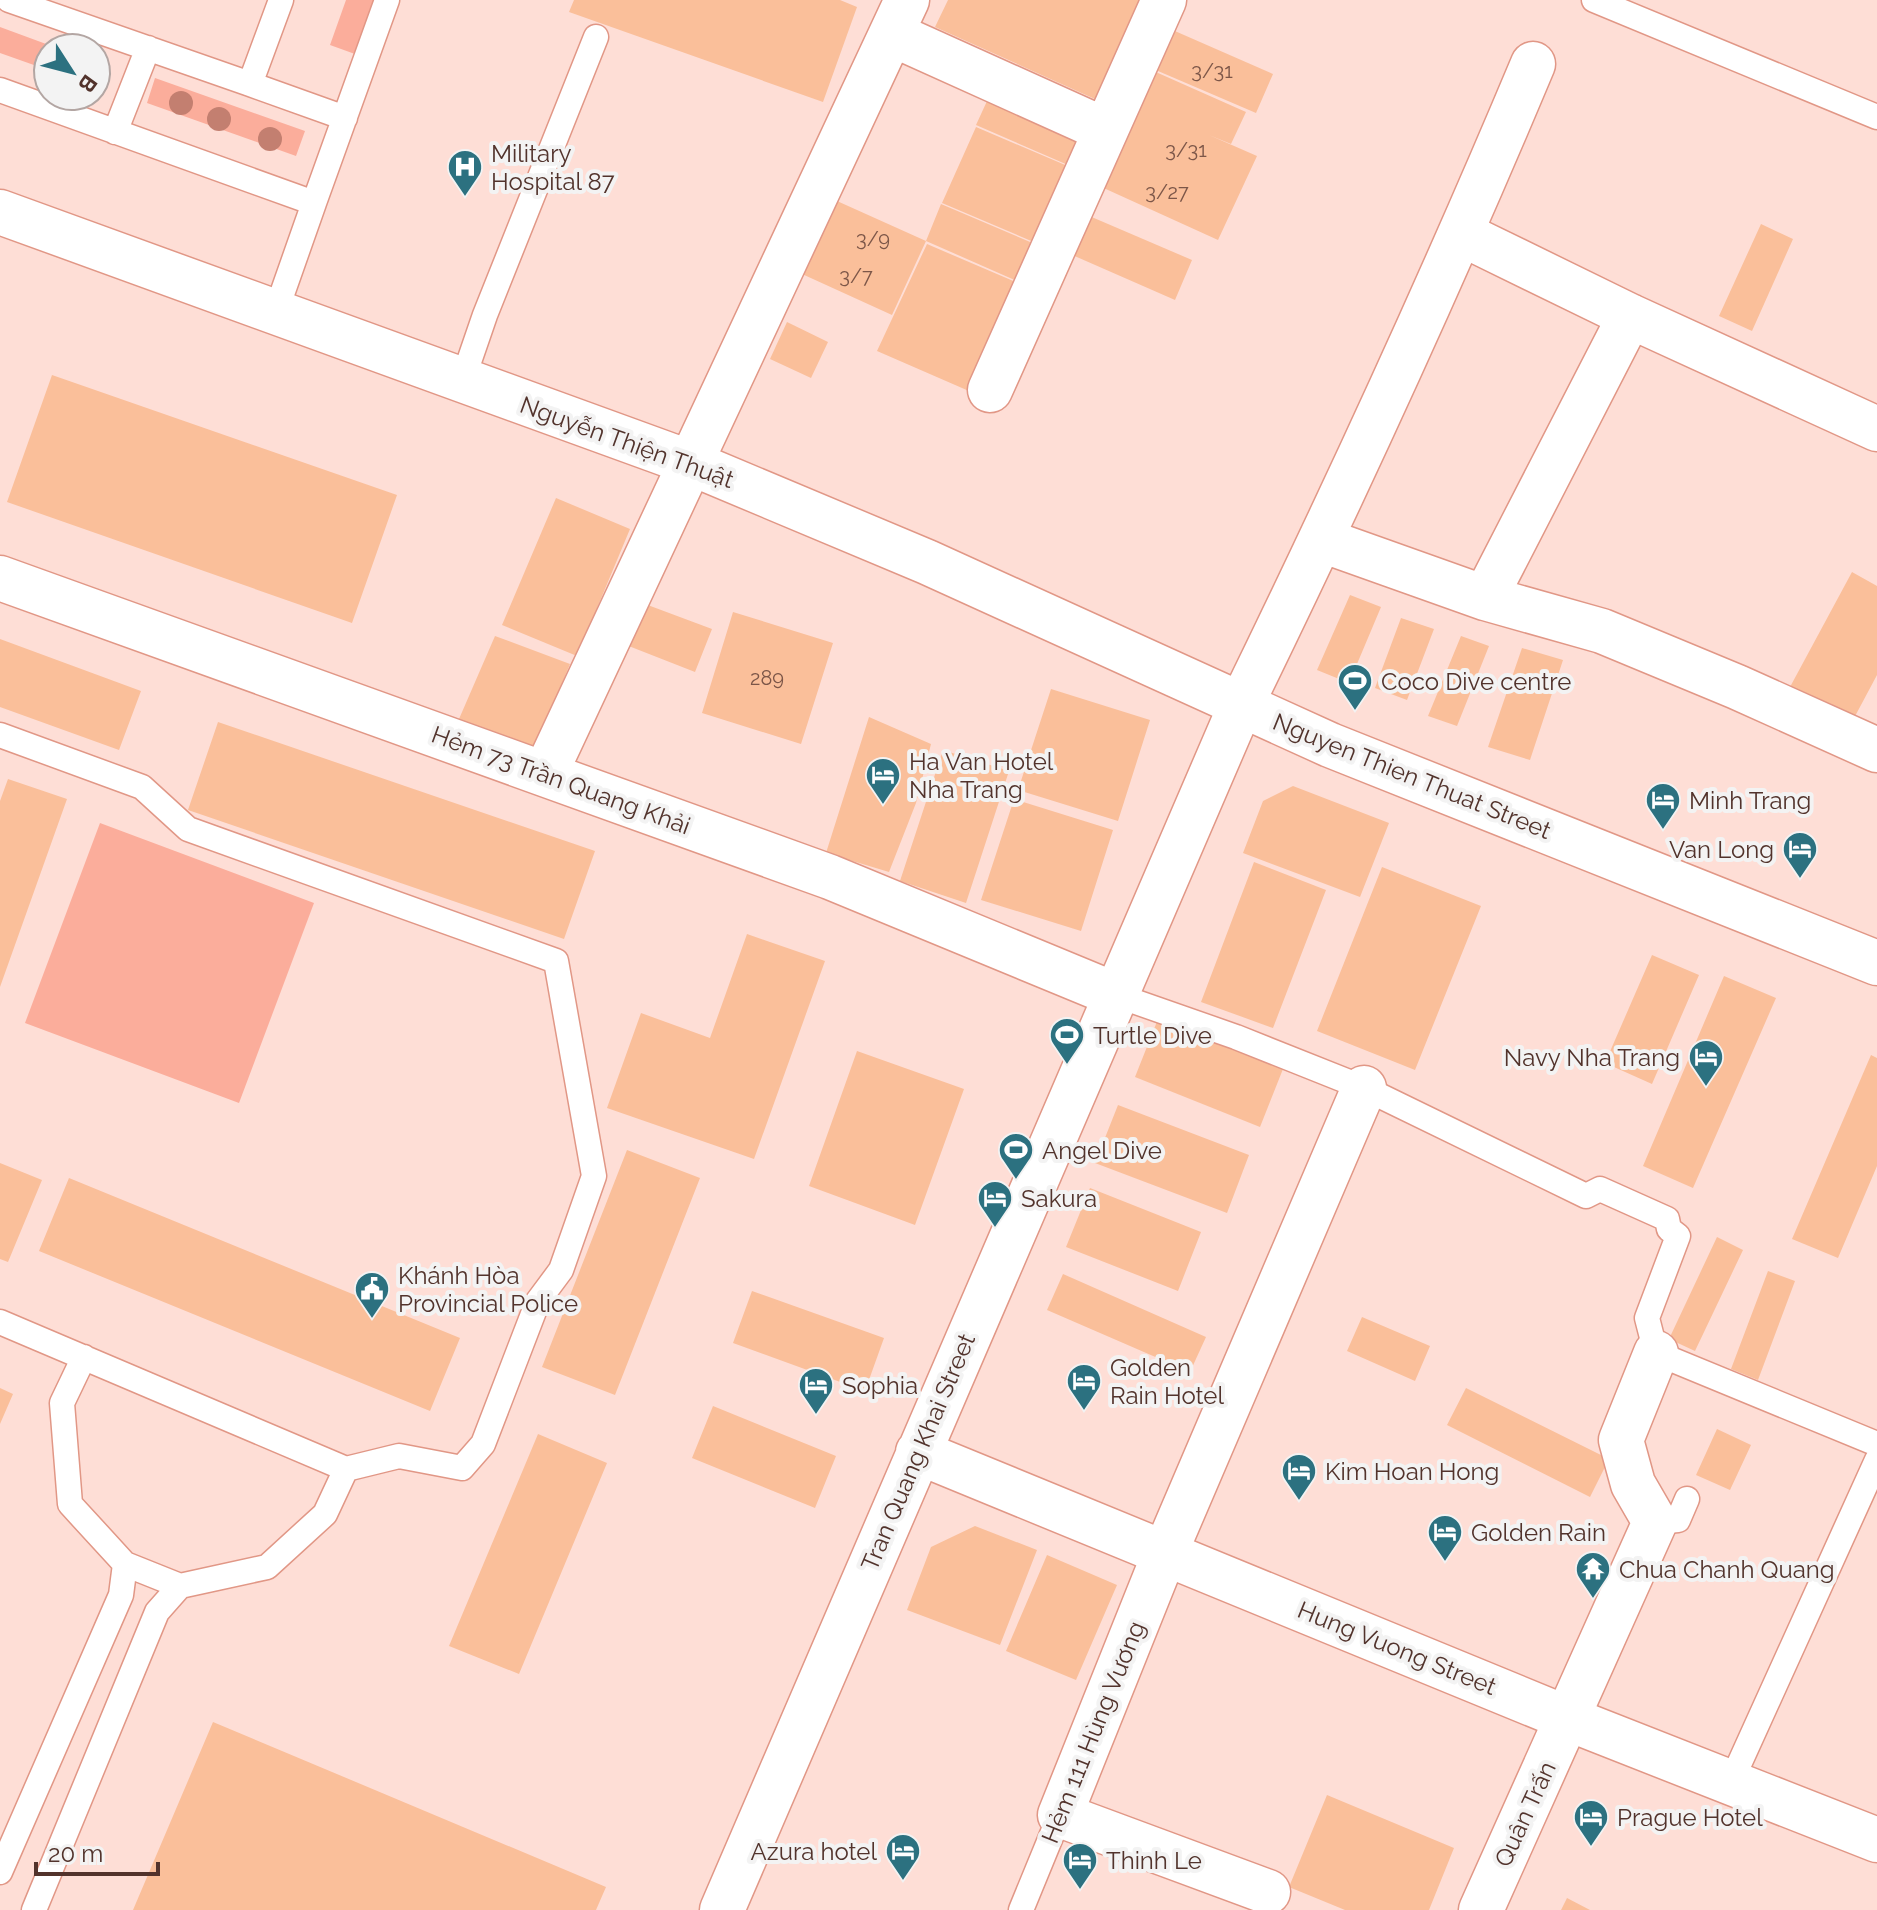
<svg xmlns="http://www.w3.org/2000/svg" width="1877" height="1910" font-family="Raleway,sans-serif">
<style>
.green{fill:#fbad9b}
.building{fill:#fabf9a}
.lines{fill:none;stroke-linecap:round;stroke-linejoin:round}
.lane-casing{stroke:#e19786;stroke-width:27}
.street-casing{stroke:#e19786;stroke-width:47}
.secondary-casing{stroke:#e19786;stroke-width:47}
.lane{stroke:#fff;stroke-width:24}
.street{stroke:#fff;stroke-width:44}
.secondary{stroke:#fff;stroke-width:44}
.tree{fill:#c37f70}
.labels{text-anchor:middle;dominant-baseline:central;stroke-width:8;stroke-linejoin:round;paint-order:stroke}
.number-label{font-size:20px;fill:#7c5648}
.poi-label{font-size:24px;fill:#52332c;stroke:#f3f3f3;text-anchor:start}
.street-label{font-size:24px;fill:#52332c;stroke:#f3f3f3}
</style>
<rect width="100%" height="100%" fill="#feded6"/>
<path class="green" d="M346,0H387L366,58L330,45Z
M0,27L57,48H48V70L0,53Z
M155,78L305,131L296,156L147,103Z
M100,823L314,903L239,1103L25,1023Z"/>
<path class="building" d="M574,0H840L857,7L823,102L569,12Z
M948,0H1153L1106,104L935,27Z
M1168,28L1273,74L1256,113L1151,68Z
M1149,69L1246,112L1231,144L1209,135L1257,156L1218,240L1097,185Z
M993,88L1100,135L1084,172L976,125Z
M976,127L1084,173L1067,211L1047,202L1066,212L1050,249L942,203Z
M837,201L926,241L892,315L802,274Z
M941,204L1049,250L1033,288L926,241Z
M1087,215L1192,260L1175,300L1070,254Z
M1761,224L1793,239L1752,331L1719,316Z
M927,244L1034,290L985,398L877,351Z
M787,322L828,342L811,378L770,359Z
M52,375L397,495L352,623L7,502Z
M556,498L630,529L577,656L502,625Z
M1852,572L1877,586V675L1853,720L1790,687Z
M1350,595L1381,607L1349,683L1317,670Z
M637,601L712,629L695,672L621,643Z
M733,612L833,643L801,744L702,713Z
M1401,618L1434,629L1407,700L1375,688Z
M495,636L570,664L535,749L459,719Z
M1461,636L1489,646L1457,726L1428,716Z
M0,639L141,691L119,750L0,707Z
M1522,648L1563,660L1530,760L1488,747Z
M1051,689L1150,720L1118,821L1018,790Z
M869,717L931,744L916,803L889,872L826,853Z
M218,722L595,851L564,939L188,810Z
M943,750L1009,771L966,903L900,881Z
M8,779L67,799L0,987V801Z
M1293,786L1389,823L1360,897L1243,853L1263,801Z
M1014,799L1113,830L1081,931L981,900Z
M1254,862L1326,890L1273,1028L1201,1002Z
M1382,867L1481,906L1415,1070L1317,1031Z
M747,934L825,961L754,1159L607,1108L641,1013L710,1038Z
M1652,955L1699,975L1652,1084L1605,1063Z
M1724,976L1776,998L1693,1188L1643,1166Z
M1158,1019L1283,1069L1260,1127L1135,1077Z
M857,1051L964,1089L915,1225L809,1186Z
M1871,1055L1877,1058V1166L1838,1258L1792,1239Z
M1118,1105L1249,1155L1227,1213L1095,1163Z
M627,1150L700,1178L615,1395L542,1367Z
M0,1163L42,1180L8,1262L0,1259Z
M69,1178L460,1338L430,1411L39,1251Z
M1090,1188L1201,1232L1178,1291L1066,1247Z
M1717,1237L1743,1250L1695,1351L1669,1339Z
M1768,1271L1795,1281L1758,1380L1731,1369Z
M1063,1274L1206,1337L1190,1372L1047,1310Z
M752,1291L884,1338L865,1391L733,1343Z
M1362,1317L1430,1346L1415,1381L1347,1351Z
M0,1388L13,1394L0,1424Z
M1466,1388L1609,1459L1590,1497L1447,1425Z
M713,1406L836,1456L815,1508L692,1458Z
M1717,1429L1751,1445L1730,1490L1696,1475Z
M538,1434L607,1463L519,1674L449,1646Z
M975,1526L1037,1550L1000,1645L907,1610L931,1547Z
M1047,1555L1117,1585L1076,1680L1006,1651Z
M213,1722L606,1887L596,1910H133Z
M1327,1795L1454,1848L1429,1910H1345L1289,1887Z
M1567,1898L1590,1910H1561Z"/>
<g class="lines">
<defs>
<path id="lane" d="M9,0L250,84L281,0
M1594,0L1877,117
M250,84L345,118
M0,90L314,203L387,0
M115,132L148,48
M275,314L314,203
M462,382L485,315L596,37
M0,735L142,787L188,829L556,961L594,1176L561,1270L538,1301L483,1444L462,1468L399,1456L346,1469L325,1514L267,1567L180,1586L125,1564L70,1504L62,1403L84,1357
M1116,995L1236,1037L1364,1088L1586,1196L1600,1189L1667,1219L1669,1229L1678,1236L1647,1318L1656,1353L1877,1444
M0,1322L346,1469
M1655,1522L1678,1520L1687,1499
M1731,1782L1877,1460
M0,1872L121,1595L125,1564
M34,1910L157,1612L180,1586
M1021,1910L1060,1815"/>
<path id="street" d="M892,34L1105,130
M1462,234L1630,316L1877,429
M990,390L1164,0
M1322,540L1485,598L1602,631L1737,687L1877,750
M0,578L830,877L1116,995
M1485,598L1630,316
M1241,705C1344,494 1442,281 1533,64
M545,774L907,0
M1268,1892L1060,1815L1165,1553L1364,1088
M1481,1910L1655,1522L1633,1484L1621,1440L1656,1353"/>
<path id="secondary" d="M0,212L691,463L927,562L1330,745L1877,963
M918,1452L1569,1719L1877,1840
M722,1910L1241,705"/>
</defs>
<use href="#lane" class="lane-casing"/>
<use href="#street" class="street-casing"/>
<use href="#secondary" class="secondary-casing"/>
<use href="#lane" class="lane"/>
<use href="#street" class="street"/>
<use href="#secondary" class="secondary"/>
</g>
<g class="tree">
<circle cx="181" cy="103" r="12"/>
<circle cx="219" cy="119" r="12"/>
<circle cx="270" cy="139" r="12"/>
</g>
<defs>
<symbol id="hospital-pin" viewBox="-11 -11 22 30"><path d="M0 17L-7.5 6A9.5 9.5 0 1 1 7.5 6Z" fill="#2c7180" stroke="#f3f3f3"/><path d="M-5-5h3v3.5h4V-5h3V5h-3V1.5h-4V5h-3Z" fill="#fff"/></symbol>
<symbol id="stadium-pin" viewBox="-11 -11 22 30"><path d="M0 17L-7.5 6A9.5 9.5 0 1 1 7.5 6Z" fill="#2c7180" stroke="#f3f3f3"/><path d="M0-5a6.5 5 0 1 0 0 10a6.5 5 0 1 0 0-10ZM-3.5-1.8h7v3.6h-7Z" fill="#fff"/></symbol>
<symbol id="hotel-pin" viewBox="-11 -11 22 30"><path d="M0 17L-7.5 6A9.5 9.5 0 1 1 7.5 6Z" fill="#2c7180" stroke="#f3f3f3"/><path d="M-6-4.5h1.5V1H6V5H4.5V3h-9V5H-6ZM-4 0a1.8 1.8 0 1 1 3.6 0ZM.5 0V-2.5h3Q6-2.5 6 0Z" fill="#fff"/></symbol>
<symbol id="civic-pin" viewBox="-11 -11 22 30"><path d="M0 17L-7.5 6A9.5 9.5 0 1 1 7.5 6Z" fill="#2c7180" stroke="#f3f3f3"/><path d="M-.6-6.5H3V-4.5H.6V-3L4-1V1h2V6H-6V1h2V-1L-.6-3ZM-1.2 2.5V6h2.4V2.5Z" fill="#fff"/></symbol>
<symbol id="temple-pin" viewBox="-11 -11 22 30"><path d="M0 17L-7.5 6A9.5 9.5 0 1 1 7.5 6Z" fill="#2c7180" stroke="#f3f3f3"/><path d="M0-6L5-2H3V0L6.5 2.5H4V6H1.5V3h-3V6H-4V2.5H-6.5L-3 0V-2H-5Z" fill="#fff"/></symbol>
</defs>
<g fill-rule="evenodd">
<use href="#hospital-pin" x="445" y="147" width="40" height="54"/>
<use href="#stadium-pin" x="1335" y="661" width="40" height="54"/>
<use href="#hotel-pin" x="863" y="755" width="40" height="54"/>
<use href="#hotel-pin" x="1643" y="780" width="40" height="54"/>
<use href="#hotel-pin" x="1780" y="829" width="40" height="54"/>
<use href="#stadium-pin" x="1047" y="1015" width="40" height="54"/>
<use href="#hotel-pin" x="1686" y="1037" width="40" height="54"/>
<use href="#stadium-pin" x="996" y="1130" width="40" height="54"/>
<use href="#hotel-pin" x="975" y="1178" width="40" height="54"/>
<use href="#civic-pin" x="352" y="1269" width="40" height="54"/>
<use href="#hotel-pin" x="1064" y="1361" width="40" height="54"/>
<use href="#hotel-pin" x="796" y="1365" width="40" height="54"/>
<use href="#hotel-pin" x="1279" y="1451" width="40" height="54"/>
<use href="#hotel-pin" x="1425" y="1512" width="40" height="54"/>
<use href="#temple-pin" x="1573" y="1549" width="40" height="54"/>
<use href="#hotel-pin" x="1571" y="1797" width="40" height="54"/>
<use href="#hotel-pin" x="883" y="1831" width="40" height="54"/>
<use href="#hotel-pin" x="1060" y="1840" width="40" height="54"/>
</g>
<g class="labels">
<g class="number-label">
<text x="1212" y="71">3/31</text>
<text x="1186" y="150">3/31</text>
<text x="1167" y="192">3/27</text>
<text x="873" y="239">3/9</text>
<text x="856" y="276">3/7</text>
<text x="767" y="678">289</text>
</g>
<g class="poi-label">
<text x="491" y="153">Military<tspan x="491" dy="28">Hospital 87</tspan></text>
<text x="1381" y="681">Coco Dive centre</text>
<text x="909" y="761">Ha Van Hotel<tspan x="909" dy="28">Nha Trang</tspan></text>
<text x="1689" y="800">Minh Trang</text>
<text x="1774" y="849" text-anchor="end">Van Long</text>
<text x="1093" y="1035">Turtle Dive</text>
<text x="1680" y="1057" text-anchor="end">Navy Nha Trang</text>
<text x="1042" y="1150">Angel Dive</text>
<text x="1021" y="1198">Sakura</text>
<text x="398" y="1275">Khánh Hòa<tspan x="398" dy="28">Provincial Police</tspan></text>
<text x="1110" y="1367">Golden<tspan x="1110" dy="28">Rain Hotel</tspan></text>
<text x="842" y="1385">Sophia</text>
<text x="1325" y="1471">Kim Hoan Hong</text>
<text x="1471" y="1532">Golden Rain</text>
<text x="1619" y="1569">Chua Chanh Quang</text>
<text x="1617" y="1817">Prague Hotel</text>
<text x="877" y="1851" text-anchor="end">Azura hotel</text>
<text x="1106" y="1860">Thinh Le</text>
</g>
<g class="street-label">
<text transform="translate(627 442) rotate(20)">Nguyễn Thiện Thuật</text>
<text transform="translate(1412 776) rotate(22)">Nguyen Thien Thuat Street</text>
<text transform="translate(561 780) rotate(20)">Hẻm 73 Trần Quang Khải</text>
<text transform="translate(918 1452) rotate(-67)">Tran Quang Khai Street</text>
<text transform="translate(1397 1648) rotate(22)">Hung Vuong Street</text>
<text transform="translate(1093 1732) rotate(-68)">Hẻm 111 Hùng Vương</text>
<text transform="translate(1525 1814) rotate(-65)">Quân Trấn</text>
</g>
</g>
<g transform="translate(72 72) rotate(126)"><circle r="38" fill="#f3f3f3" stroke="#b3a6a3" stroke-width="2"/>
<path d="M0-6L14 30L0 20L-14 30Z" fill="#2c7180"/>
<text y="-12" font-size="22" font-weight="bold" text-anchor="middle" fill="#52332c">B</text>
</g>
<path d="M36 1862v12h122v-12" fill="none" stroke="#52332c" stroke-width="4"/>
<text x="48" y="1862" font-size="24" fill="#52332c" stroke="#f3f3f3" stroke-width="6" paint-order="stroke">20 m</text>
</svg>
